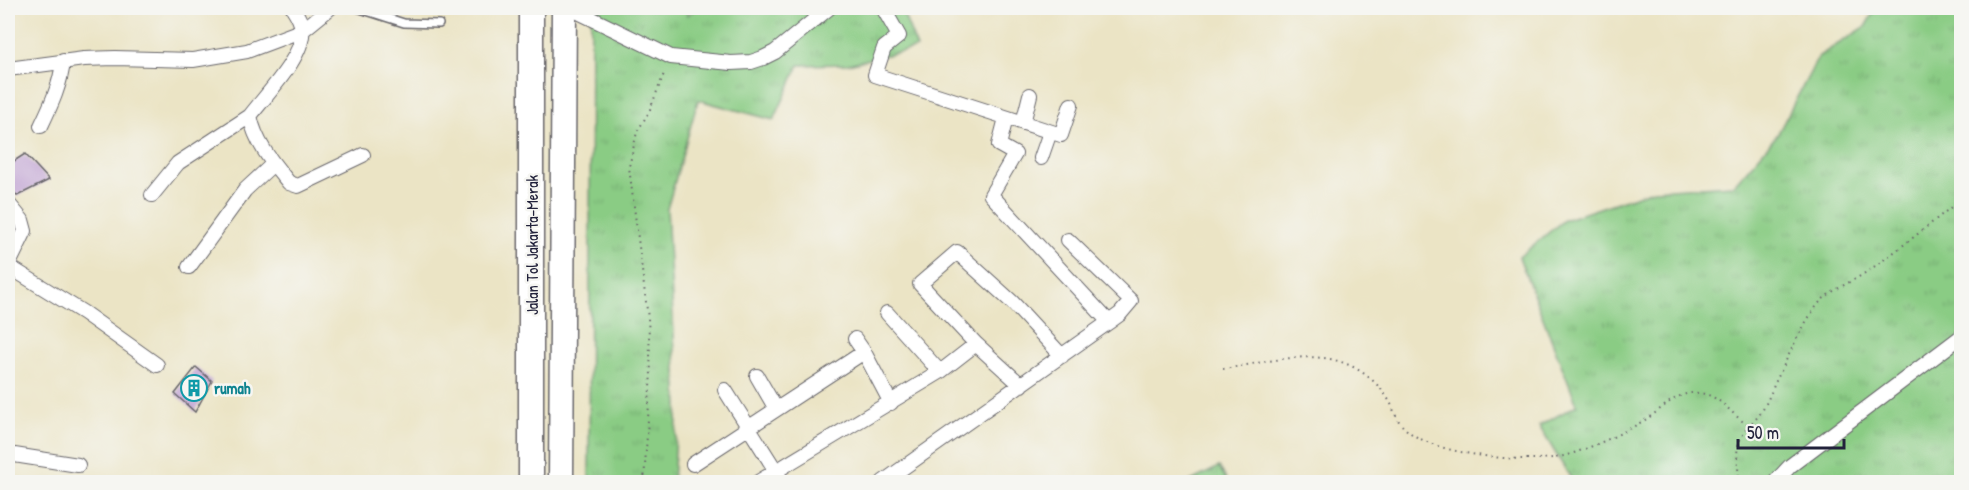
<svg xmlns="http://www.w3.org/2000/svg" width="1969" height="490" font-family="'Patrick Hand',sans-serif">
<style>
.grass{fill:url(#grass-tufts);stroke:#567760;stroke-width:1.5}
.building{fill:#be9fd2}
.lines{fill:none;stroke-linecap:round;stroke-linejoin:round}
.lane-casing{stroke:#68666b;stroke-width:10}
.street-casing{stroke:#68666b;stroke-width:16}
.highway-casing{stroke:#68666b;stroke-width:27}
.path{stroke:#68666b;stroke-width:2;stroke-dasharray:1.5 4.5;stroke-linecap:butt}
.lane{stroke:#fff;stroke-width:7}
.street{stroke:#fff;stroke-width:14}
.highway{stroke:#fff;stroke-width:24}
.labels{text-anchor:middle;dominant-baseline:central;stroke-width:5;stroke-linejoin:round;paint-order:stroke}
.street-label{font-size:16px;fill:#22223b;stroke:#f6f6f2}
.culture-label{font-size:16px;font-weight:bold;fill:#0d838f;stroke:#f6f6f2;text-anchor:start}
</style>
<defs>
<pattern id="grass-tufts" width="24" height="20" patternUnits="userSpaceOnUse" patternTransform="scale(1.5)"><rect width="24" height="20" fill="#8acc84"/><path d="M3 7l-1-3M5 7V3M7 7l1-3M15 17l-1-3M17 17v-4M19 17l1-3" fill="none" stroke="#77af73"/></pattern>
</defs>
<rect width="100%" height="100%" fill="#f6f6f2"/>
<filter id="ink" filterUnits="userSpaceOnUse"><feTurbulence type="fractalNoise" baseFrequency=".0167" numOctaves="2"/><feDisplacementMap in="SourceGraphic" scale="12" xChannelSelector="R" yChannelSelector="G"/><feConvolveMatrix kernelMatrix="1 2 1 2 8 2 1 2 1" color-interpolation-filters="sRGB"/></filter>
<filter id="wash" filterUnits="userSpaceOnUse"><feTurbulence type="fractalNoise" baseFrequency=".008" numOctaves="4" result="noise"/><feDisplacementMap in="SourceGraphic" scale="24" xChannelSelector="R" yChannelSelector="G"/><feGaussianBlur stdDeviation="1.35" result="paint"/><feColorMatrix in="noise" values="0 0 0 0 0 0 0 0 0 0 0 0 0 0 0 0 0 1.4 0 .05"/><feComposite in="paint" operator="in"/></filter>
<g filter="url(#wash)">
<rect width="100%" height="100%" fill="#ebe4c5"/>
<path class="grass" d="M591,8H687V15L697,8H901L917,48L848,64L799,65L774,120L698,100L667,209L678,406L673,482H589Z
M1876,8H1961V482H1573L1539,426L1577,405L1519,257L1564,220L1653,190L1734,185L1777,135L1819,56L1865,27Z
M1219,467L1228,482H1189Z"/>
<g id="blocks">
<path class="building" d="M25,154L49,180L17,196L8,184V165Z
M196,367L212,381L195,412L175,394Z"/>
</g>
</g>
<g filter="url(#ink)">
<use href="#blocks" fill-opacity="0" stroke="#68666b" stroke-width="1.5"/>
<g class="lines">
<defs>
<path id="lane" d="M357,8L404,23L439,24"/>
<path id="street" d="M293,8C297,14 301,21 302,29C306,54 265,96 250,116C256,144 272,162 289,183L298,186L363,155
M570,8L671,57L731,63L751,62L763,58L775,52L829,8
M883,8L899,36L884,48L875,75L1061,135L1071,105
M8,69L84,59L115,58L193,60L247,51L303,30L330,8
M1006,118L999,145L1015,154L991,195L1109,322L1120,314L1131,301L1068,240
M1023,123L1030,95
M41,126C51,105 61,84 63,61
M1041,158L1050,132
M152,195L178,163L250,116
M8,203L22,220L25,231L8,266
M8,266L84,313L157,365
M189,267L245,190L273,164
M887,313L940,372
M855,339L864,352L891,403
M757,376L776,409
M1021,385L976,344L920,284L957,252L1012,302L1062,356
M725,390L783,482
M8,454L78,465
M693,464L864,352
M758,482L940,372L976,344
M883,482L1109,322
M1775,482L1790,466L1962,336"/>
<path id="highway" d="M531,482V8
M561,482L564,8"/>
</defs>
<use href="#lane" class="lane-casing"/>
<use href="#street" class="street-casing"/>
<use href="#highway" class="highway-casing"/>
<path class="path" d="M1223,369C1259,364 1308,349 1344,363C1363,370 1381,385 1391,404C1394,411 1396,418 1401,424C1425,455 1515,462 1552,458C1576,456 1626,432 1648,418C1665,407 1677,391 1699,393C1721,395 1731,415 1748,425C1765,416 1770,391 1779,375C1790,353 1801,327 1816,307C1828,290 1851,283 1868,271C1901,248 1932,223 1962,198
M644,482L651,372L648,318L629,167L637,132L649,112L665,71
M1739,482L1737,453L1739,442L1748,425"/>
<use href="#lane" class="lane"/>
<use href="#street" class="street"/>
<use href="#highway" class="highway"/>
</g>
</g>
<defs>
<symbol id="building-ring" viewBox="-11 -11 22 22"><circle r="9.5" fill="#f6f6f2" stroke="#0f9aa8" stroke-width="1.5"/><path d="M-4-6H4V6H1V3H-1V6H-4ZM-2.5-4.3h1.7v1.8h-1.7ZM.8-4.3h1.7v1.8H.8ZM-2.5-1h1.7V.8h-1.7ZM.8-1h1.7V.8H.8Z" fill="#0f9aa8"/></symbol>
</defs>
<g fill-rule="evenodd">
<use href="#building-ring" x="179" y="373" width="30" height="30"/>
</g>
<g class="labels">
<g class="street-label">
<text transform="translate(532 245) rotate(-90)">Jalan Tol Jakarta–Merak</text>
</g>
<g class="culture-label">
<text x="214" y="388">rumah</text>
</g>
</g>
<rect width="1969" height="490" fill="none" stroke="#f6f6f2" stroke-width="30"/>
<path d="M1738 439v9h106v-9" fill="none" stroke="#22223b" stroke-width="3"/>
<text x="1747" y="439" font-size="18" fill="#22223b" stroke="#f6f6f2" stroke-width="4.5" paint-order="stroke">50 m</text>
</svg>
